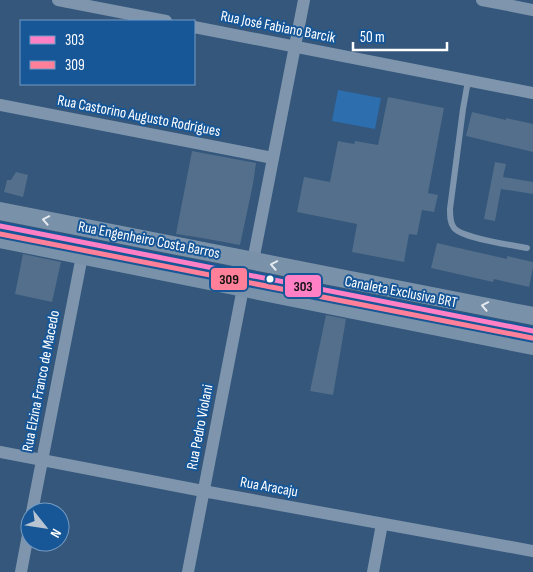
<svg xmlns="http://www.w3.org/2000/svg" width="533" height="572" font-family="'Sofia Sans Condensed',sans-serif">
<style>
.green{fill:#2c6eae}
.building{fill:#536f8b}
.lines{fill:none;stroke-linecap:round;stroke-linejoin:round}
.lane{stroke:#7e95ad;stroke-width:6}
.street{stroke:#7e95ad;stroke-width:12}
.secondary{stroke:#7991a9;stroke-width:18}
.bus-1-casing{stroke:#175798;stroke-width:9}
.bus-2-casing{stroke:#175798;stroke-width:9}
.bus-1{stroke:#ff80c5;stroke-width:5}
.bus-2{stroke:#ff8098;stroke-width:5}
.oneway{stroke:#e4e9ee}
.bus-dot{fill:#fff;stroke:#175798;stroke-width:2}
.labels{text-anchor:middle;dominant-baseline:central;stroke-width:4;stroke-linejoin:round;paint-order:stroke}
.street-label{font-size:15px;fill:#fff;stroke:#175798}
.line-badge{stroke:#175798;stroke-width:2}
.pale-badge-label{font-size:14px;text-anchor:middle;font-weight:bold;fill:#111}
</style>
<rect width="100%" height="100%" fill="#34577b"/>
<path class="green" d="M338,90L381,98L375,129L332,121Z"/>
<path class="building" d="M388,97L444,108L428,193L438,195L434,212L422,210L417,235L409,234L404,262L352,252L357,224L297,212L304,177L330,182L338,141L354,144L355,141L378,145Z
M472,112L506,120V118L533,124V152L466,136Z
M192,151L256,163L253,184L240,245L202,238L176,234Z
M495,162L506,164L503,177L533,182V194L501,189L495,221L484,219Z
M16,172L28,175L23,197L4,192L7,180H11Z
M437,243L507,259V256L533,262V268L529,287L494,279L493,282L431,268Z
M23,254L61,262L52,302L15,294Z
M326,315L346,319L333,395L310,391Z"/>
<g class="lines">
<path class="lane" d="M468,81L463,109L450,209C450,216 450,223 454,228C464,239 512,245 527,248
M0,226L533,331"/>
<path class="street" d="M58,0L166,21
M482,0L533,10
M194,27L533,93
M0,105L273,158
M253,261L304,0
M0,452L203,491L533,551
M32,512L82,256
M21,572L30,524
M188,572L243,288
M373,572L382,524"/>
<path class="secondary" d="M0,211L533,316
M0,239L533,346"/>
<defs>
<path id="bus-1" d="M0,226L533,331"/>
<path id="bus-2" d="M0,234L532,338"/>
</defs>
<use href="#bus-1" class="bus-1-casing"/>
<use href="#bus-2" class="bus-2-casing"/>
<use href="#bus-1" class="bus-1"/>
<use href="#bus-2" class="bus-2"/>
</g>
<defs><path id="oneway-chevron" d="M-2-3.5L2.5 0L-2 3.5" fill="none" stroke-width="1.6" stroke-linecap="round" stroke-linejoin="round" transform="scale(1.25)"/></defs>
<g class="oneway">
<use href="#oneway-chevron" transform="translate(46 220) rotate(-169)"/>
<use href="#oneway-chevron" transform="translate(274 265) rotate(-169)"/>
<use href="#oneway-chevron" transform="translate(485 306) rotate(-169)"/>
</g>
<circle class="bus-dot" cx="270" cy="279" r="4.5"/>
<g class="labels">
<g class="street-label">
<text transform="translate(278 27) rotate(11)">Rua José Fabiano Barcik</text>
<text transform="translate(139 116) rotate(11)">Rua Castorino Augusto Rodrigues</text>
<text transform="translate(149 240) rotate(11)">Rua Engenheiro Costa Barros</text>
<text transform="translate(401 292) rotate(11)">Canaleta Exclusiva BRT</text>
<text transform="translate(41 381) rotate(-79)">Rua Elzina Franco de Macedo</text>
<text transform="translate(200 427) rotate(-79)">Rua Pedro Violani</text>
<text transform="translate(269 487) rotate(10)">Rua Aracaju</text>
</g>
</g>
<g class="line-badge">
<rect x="210" y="267" width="38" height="24" rx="5" fill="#ff8098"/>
<rect x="284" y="274" width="38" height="24" rx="5" fill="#ff80c5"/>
</g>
<g class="pale-badge-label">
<text x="229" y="284">309</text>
<text x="303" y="291">303</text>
</g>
<rect x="20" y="20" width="175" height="65" fill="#175798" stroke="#749ac1"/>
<rect x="30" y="36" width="25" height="8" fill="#ff80c5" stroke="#749ac1"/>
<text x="65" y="45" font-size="15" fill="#ffffff">303</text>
<rect x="30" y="61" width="25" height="8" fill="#ff8098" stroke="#749ac1"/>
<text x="65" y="70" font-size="15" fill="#ffffff">309</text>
<g transform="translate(45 527) rotate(120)"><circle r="24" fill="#175798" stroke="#749ac1"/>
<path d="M0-4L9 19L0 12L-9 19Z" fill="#b8c4d1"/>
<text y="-8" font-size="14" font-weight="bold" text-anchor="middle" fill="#ffffff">N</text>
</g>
<path d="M353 42v8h94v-8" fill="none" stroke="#ffffff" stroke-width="2.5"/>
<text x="360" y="42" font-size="15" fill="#ffffff" stroke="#175798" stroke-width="4" paint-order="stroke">50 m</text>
</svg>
